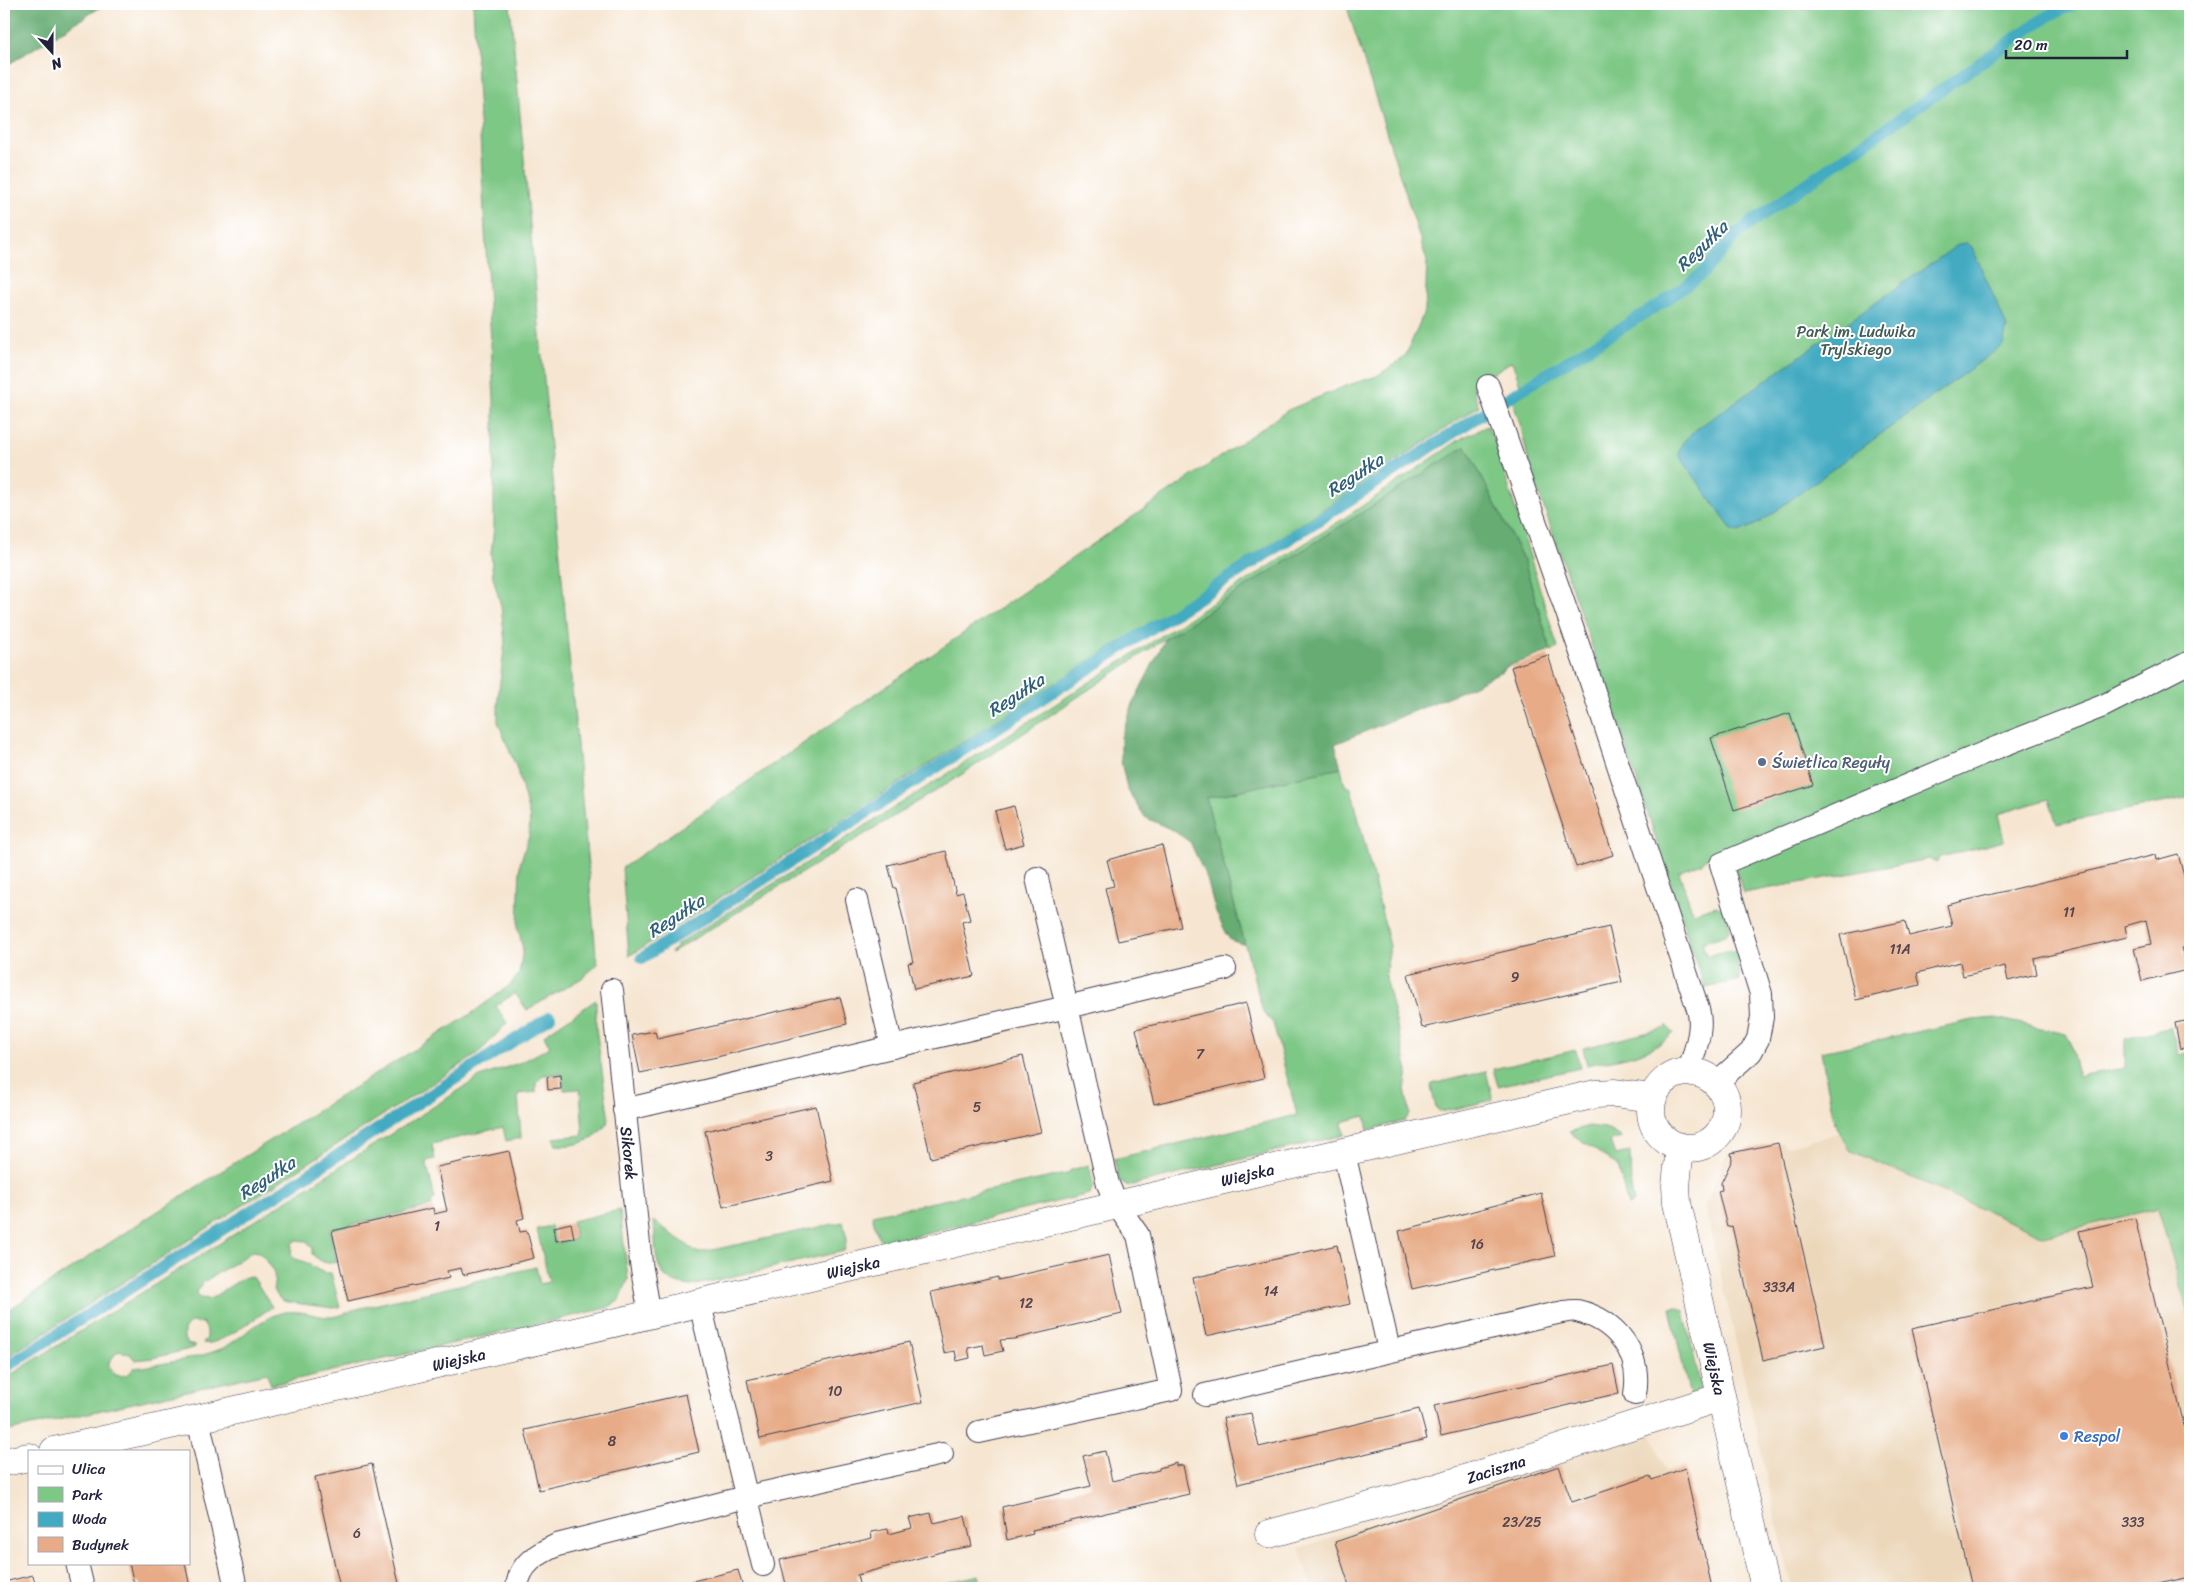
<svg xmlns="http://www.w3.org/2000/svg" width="2194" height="1592" font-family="Sriracha,sans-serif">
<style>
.built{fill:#ecd7ba}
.green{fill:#7ec886;stroke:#507560}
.forest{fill:#66ac73;stroke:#446757}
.water{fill:#42aac1;stroke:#32667e}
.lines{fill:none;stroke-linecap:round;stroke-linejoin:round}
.stream{stroke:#42aac1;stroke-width:12}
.building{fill:#e7ac87}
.lane-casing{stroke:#423f52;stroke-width:24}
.street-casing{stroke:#423f52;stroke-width:29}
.lane{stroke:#fff;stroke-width:22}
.street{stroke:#fff;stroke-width:28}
.service-dot{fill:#5c6f8a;stroke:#fff;stroke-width:2}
.shop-dot{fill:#3f7fe0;stroke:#fff;stroke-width:2}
.labels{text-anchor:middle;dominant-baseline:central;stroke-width:4;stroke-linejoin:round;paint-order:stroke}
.number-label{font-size:14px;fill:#53444e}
.park-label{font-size:16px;fill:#425c55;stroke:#fff}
.service-label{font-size:16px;fill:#4e5e75;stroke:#fff;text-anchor:start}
.street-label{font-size:16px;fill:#22223b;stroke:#fff}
.shop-label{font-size:16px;fill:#366cbe;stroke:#fff;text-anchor:start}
.water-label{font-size:18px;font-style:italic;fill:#305f77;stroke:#fff}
</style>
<rect width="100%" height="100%" fill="#fff"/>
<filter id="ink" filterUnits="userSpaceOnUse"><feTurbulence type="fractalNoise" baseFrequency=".02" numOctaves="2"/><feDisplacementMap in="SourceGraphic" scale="10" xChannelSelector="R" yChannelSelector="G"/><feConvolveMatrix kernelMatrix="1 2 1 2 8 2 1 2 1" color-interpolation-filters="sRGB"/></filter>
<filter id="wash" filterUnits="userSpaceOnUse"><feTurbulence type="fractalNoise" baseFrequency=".0096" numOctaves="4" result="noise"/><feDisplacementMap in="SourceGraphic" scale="20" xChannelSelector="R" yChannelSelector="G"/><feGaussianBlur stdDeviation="1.12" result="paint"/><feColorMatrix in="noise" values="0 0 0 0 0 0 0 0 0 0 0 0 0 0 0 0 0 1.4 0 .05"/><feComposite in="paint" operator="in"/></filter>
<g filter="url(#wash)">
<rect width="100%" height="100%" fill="#f6e6d1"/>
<path class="built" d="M1841,1133L1849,1150L2044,1236L2190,1200V1588H1792L1705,1206L1726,1156L1731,1153L1782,1142L1785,1147Z
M1651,1431L1665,1471L1685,1465L1713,1588H1312L1299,1548Z"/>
<path class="green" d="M473,4H510L597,965L582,978L527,1010L515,993L496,1006L507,1023L478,1054L4,1359V1313L144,1220L471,1014L510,985L519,974L523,949L518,928L520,864L529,835L530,818L517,769L498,722V697L505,642L501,606L493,577L491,554L494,528V400Z
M1346,4H2190V797L2057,824L2049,799L1998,814L2004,841L1941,857L1936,863L1929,859L1744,893L1729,852L1708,857L1702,863L1679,872L1693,913L1716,906L1724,910L1730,928L1725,935L1702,943L1707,956L1729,950L1737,952L1740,958L1737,959L1740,980L1706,988L1697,966L1617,719L1529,464L1521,427L1512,400L1523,394L1512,361L1472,387L1479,406L1218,579L629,956L622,868L1288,410L1348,385L1377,376L1405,357L1425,310L1427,261Z
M1487,426L1494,439L1558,648L1551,651L1524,561L1466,446L1166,638L961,775L671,953L678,944L941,778L1349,515L1462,438Z
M1341,768L1345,785L1351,788L1390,946L1385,977L1408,1071L1405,1090L1410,1113L1405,1121L1368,1130L1365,1116L1342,1122L1344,1135L1128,1186L1119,1180L1114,1159L1297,1115L1273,1023L1263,1012L1206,798Z
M596,1000V1028L609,1120C597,1140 579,1147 556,1145L553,1138L583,1135L580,1089L564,1090L562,1074L544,1075L536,1083V1092L518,1094L521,1138L506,1141L503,1127L432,1144L435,1159L426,1161L435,1199L431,1201L432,1206L330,1230L337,1262C325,1265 320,1261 312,1254V1248L307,1241L296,1240L292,1244L291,1256C296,1260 300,1260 305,1262C315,1267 320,1274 331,1273L340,1307L333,1308L287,1302L281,1300L273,1290C276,1276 275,1271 266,1260C262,1255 260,1252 253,1251L202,1283L196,1292L200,1298L210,1299L243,1278L250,1276L255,1280L272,1307C259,1315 217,1348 203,1343L207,1338V1330L203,1323L190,1322L184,1330V1339L189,1345H196L194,1348L153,1358L135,1360L130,1354L118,1351L109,1362V1367L115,1375C124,1377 129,1375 134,1368C157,1365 207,1357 227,1346C243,1336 257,1322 275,1315C294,1307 309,1315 327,1317C338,1318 347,1312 357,1309L536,1267L540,1284L549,1282L537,1229L551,1226L555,1243L575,1239L572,1221L620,1210L628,1279L620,1300L607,1308L271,1385L267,1373L4,1432V1379L175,1272L480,1077L524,1061L550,1047L544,1035Z
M1996,1018L2066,1034L2070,1041L2078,1076L2125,1068V1039L2170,1027L2179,1055L2190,1052V1320L2158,1208L2044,1236L1849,1150L1834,1121L1821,1052L1973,1020Z
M1666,1025L1674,1033C1649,1056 1619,1058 1587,1065L1583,1048L1666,1028Z
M1576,1050L1580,1068L1498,1086L1493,1069Z
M1486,1071L1493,1100L1441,1112L1436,1108L1431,1087L1432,1084Z
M1589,1126L1605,1128L1622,1138L1610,1141L1615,1155L1630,1152L1631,1188L1634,1202L1628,1206L1618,1166L1569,1132Z
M1089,1165L1094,1186L1089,1194L884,1243L878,1237L872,1215L1066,1174L1071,1170Z
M654,1221L698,1253L843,1222L847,1239L844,1251L691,1286C650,1282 657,1254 654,1221Z
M1677,1307L1684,1311L1701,1388L1696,1395L1690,1397L1670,1308Z
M979,1575L982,1588H925Z"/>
<path class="forest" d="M4,4H106L4,67Z
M1466,446L1524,561L1551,651L1506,667L1504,670L1464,690L1335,744L1341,768L1206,798L1245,945L1230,940L1216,913L1207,879L1190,842L1174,831L1145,817L1127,789L1121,761V737L1134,701L1166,638Z"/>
<path class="water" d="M1967,243L1972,247L2007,327L2003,345L1759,523L1739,532L1732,530L1679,455C1679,444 1686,439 1694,431L1959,244Z"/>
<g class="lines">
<path class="stream" d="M642,958L1479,416L1665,301L1703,273L1736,235L1752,222L2046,17L2073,4
M4,1368L286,1189L550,1017"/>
</g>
<g id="blocks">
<path class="building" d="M1548,655L1613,855L1576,867L1511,667Z
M1790,713L1813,785L1734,810L1711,738Z
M1014,806L1024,844L1005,849L995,811Z
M1162,845L1181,927L1118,941L1105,888L1114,886L1107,860Z
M946,851L956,894L963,892L970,920L962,922L974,976L914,989L908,963L913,962L896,888H894L888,865Z
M2178,854L2190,898V946L2182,948L2187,970L2142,981L2134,948L2151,944L2146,920L2125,926L2127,937L2034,959L2037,974L2008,981L2005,966L1963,976L1960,962L1917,973L1920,985L1856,1000L1840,935L1905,921L1909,936L1952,926L1947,905L2155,855L2156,860Z
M1609,927L1622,982L1422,1028L1408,974Z
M840,997L847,1024L717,1057L640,1073L632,1035L655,1031L657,1039Z
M1246,1003L1264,1078L1154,1104L1136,1029Z
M2190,1020V1046L2180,1049L2175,1023Z
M1023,1056L1041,1132L931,1158L913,1082Z
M560,1075L561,1089L548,1090L547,1077Z
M816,1106L833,1181L723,1207L705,1131Z
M1778,1143L1825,1346L1763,1360L1732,1226L1727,1227L1718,1191L1722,1190L1721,1183L1732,1160L1731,1153Z
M509,1151L524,1218L517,1220L520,1232L527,1231L534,1258L463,1275L461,1268L447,1271L449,1278L348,1301L332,1231L433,1208L434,1214L447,1211L437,1167Z
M1541,1193L1555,1256L1412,1289L1399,1231Z
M2135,1218L2190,1451V1577L2140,1588H1972L1912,1328L2093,1287L2079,1231Z
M571,1223L574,1238L556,1241L554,1227Z
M1337,1245L1350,1304L1206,1336L1193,1278Z
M1109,1255L1122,1314L1014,1339L1000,1340L1003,1351L985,1355L983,1345L968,1348L970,1358L957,1361L955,1351L944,1353L931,1292L998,1277V1280Z
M909,1342L923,1402L760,1439L747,1380Z
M1613,1365L1619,1393L1441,1436L1434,1406Z
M686,1394L699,1452L539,1490L525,1430Z
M1419,1409L1427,1439L1238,1484L1223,1418L1251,1413L1259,1447Z
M1105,1451L1112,1481L1159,1470V1468L1176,1463V1466L1183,1465L1189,1494L1032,1530L1033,1534L1007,1540L1002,1507L1091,1486L1083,1456Z
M372,1464L400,1588H340L315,1477Z
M1559,1466L1572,1502L1650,1476L1652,1480L1685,1468L1712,1588H1350L1335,1542Z
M931,1513L934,1523L965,1516L972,1546L941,1552L857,1575L860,1588H787L780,1560L872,1538L871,1532L888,1529L889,1534L912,1528L909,1518Z
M129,1563H185L190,1587L141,1588L139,1582L134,1584Z
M738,1570L743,1588H664Z
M33,1575L36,1588H4V1582Z"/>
</g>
</g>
<g filter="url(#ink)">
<use href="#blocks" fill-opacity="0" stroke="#423f52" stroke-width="1"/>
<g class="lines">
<defs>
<g id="lane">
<path d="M1488,386L1588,673L1698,1009C1704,1030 1694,1051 1689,1072"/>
<path d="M857,900L892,1047L1067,1007L1037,878"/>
<path id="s1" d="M612,990L641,1263L650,1316"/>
<path d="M1716,1083L1751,1052L1758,1039L1762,1017L1761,994L1721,864L1998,747L2103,706L2190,662"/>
<path d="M624,1110L892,1047"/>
<path d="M1344,1153L1389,1350"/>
<path d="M700,1304L763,1565"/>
<path d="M1205,1395C1305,1371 1405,1347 1507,1325C1518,1322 1569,1309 1577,1311C1616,1320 1642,1353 1635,1394"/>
<path d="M198,1419L236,1588"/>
<path d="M979,1432L1171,1390L1138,1235L1117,1205L1108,1184L1067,1007L1225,969"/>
<path d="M77,1563L83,1588"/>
<path d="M517,1588C519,1564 537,1554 557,1545L746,1497L942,1454"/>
</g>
<g id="street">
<circle cx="1689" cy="1110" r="38"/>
<path id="s2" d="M1680,1147L1676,1186L1677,1203L1765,1588"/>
<path id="s3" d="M54,1451C569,1337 1081,1211 1596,1094L1615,1093L1652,1098"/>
<path d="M4,1462L29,1457"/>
<path id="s4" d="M1269,1534L1436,1488L1721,1397"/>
</g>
</defs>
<use href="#lane" class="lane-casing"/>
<use href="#street" class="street-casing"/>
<use href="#lane" class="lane"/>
<use href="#street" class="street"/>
</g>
</g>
<circle class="service-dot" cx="1762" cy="762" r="5"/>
<circle class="shop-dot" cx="2064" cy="1436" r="5"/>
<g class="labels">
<g class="number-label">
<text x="2069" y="912">11</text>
<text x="1900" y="949">11A</text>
<text x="1515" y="977">9</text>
<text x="1200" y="1054">7</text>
<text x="977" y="1107">5</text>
<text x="769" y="1156">3</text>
<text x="437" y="1226">1</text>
<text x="1477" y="1244">16</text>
<text x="1779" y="1287">333A</text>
<text x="1271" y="1291">14</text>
<text x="1026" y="1303">12</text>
<text x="835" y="1391">10</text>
<text x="612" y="1441">8</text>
<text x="1522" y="1522">23/25</text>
<text x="2133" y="1522">333</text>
<text x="357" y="1533">6</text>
</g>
<g class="park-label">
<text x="1856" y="331">Park im. Ludwika<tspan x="1856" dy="18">Trylskiego</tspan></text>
</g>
<g class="service-label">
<text x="1772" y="762">Świetlica Reguły</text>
</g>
<g class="street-label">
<text stroke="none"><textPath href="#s1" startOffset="164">Sikorek</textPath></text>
<text stroke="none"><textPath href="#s3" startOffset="1225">Wiejska</textPath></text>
<text stroke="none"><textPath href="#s3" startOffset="820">Wiejska</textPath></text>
<text stroke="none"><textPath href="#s3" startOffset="415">Wiejska</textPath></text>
<text stroke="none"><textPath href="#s2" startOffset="226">Wiejska</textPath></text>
<text stroke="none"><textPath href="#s4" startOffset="236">Zaciszna</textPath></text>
</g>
<g class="shop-label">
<text x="2074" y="1436">Respol</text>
</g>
<g class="water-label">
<text transform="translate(1702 246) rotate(-44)">Regułka</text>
<text transform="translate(1355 475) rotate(-33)">Regułka</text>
<text transform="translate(1016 695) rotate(-33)">Regułka</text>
<text transform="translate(676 916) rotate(-33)">Regułka</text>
<text transform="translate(267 1178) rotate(-33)">Regułka</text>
</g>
</g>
<rect width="2194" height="1592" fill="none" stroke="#fff" stroke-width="20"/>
<rect x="28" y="1450" width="162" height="115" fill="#ffffff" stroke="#a7a7b1"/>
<rect x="38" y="1466" width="25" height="8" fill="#ffffff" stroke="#a7a7b1"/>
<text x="72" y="1474" font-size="15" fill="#22223b">Ulica</text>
<rect x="38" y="1487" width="25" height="15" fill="#7ec886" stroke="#a7a7b1"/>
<text x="72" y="1500" font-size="15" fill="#22223b">Park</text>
<rect x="38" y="1512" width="25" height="15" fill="#42aac1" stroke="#a7a7b1"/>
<text x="72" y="1524" font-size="15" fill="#22223b">Woda</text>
<rect x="38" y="1537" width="25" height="15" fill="#e7ac87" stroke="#a7a7b1"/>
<text x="72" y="1550" font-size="15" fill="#22223b">Budynek</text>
<g transform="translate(52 52) rotate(159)" stroke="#ffffff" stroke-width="4" paint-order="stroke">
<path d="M0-4L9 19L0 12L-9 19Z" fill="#22223b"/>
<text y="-8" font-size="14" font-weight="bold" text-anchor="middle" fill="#22223b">N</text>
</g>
<path d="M2006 50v8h121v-8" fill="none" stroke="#22223b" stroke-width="2.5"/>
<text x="2014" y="50" font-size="15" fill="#22223b" stroke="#ffffff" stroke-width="4" paint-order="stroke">20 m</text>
</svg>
